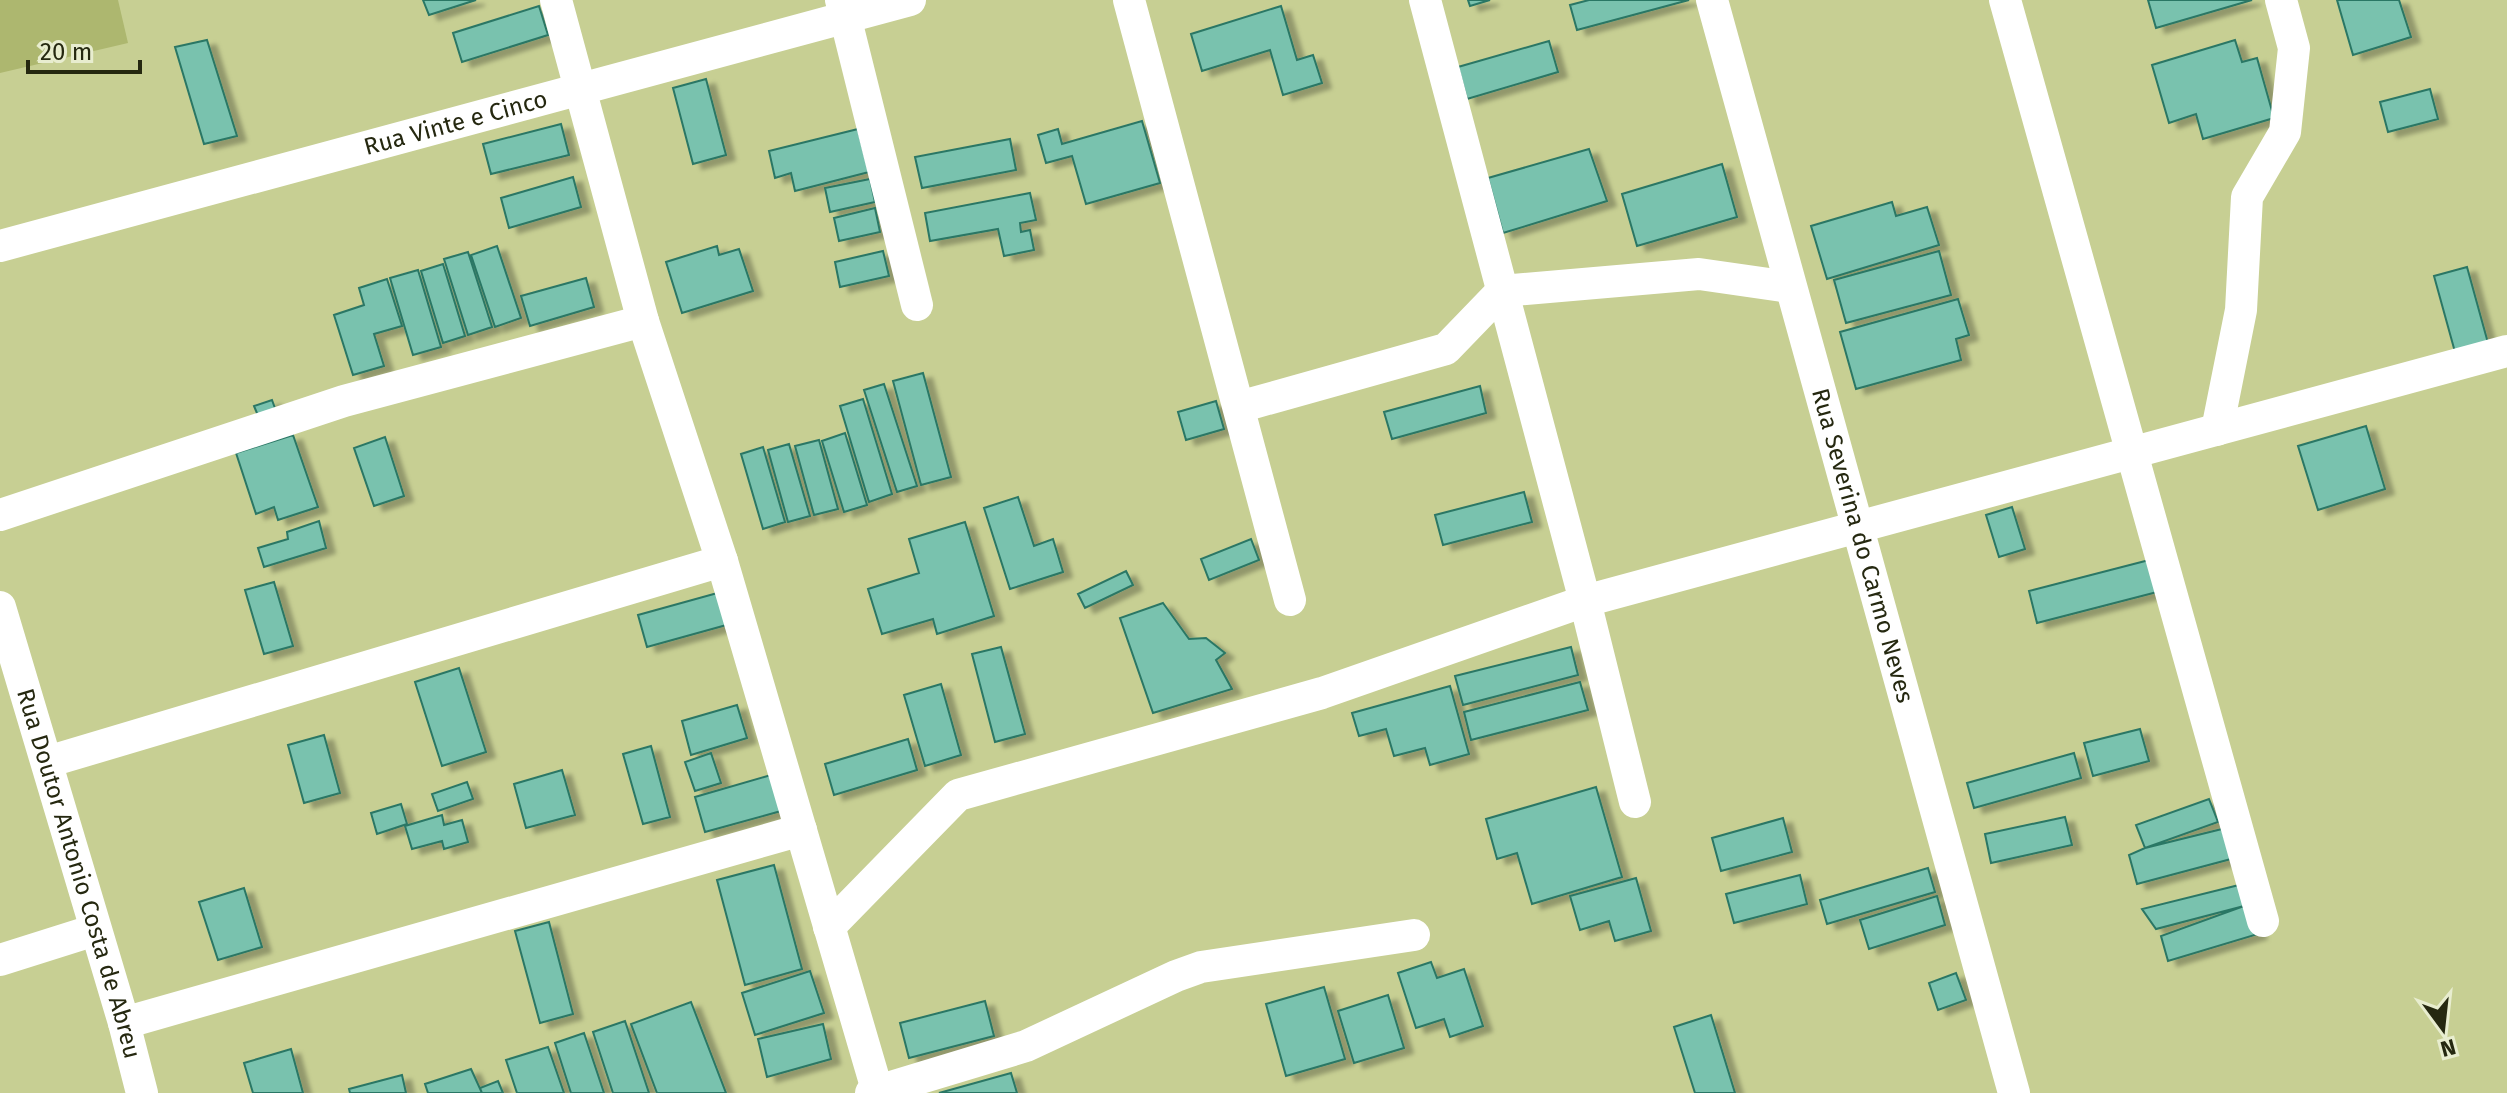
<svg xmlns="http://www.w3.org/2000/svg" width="2507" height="1093" font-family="'Fira Sans',sans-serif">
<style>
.green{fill:#adb76f}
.building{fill:#79c2ae;stroke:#2b7765;stroke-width:2;filter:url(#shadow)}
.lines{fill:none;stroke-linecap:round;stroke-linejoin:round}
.minor{stroke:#fff;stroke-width:32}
.labels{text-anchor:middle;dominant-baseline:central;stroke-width:8;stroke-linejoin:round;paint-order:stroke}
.street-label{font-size:24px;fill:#252810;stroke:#e8edcf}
</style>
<defs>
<filter id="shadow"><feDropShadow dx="9" dy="5" stdDeviation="2" flood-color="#0004"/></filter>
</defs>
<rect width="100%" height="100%" fill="#c7cf93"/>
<path class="green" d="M0,0H118L128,43L0,73Z"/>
<path class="building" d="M423,0H476L429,15Z
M1468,0H1490L1470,6Z
M1589,0H1689L1577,30L1570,5Z
M2148,0H2252L2156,28Z
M2337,0H2399L2411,37L2353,55Z
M539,6L548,35L462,62L453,33Z
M1281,6L1297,60L1313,55L1322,83L1283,95L1270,50L1202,71L1191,34Z
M207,40L237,136L204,144L175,47Z
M2235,40L2242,62L2257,58L2274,118L2203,139L2196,114L2169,123L2152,65Z
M1549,41L1558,72L1467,99L1458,67Z
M706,79L726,155L693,164L673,88Z
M2430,89L2438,119L2388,132L2380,102Z
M1142,121L1160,183L1086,204L1072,156L1046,163L1038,135L1058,129L1062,144Z
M561,124L569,155L491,174L483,144Z
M858,129L869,172L795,191L791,173L775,178L769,151Z
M1010,139L1016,170L922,188L915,157Z
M1589,149L1607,201L1503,233L1488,178Z
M1722,164L1737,217L1637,246L1622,194Z
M573,177L581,207L509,228L501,198Z
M870,179L875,202L830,212L825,188Z
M1030,193L1036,220L1020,223L1021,232L1030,230L1034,250L1004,256L998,229L930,241L925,213Z
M1892,202L1896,216L1927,207L1939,245L1827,279L1811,226Z
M875,208L880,232L839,241L834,218Z
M497,246L521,318L495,327L471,255Z
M717,246L719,255L739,249L753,291L682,313L666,262Z
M883,251L889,276L840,287L835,262Z
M1939,251L1951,295L1846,323L1834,280Z
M468,252L492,327L468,335L444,259Z
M443,264L465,336L443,343L421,271Z
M2467,267L2488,343L2455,352L2434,276Z
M418,270L441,347L413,355L390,278Z
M586,278L594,307L530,326L521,296Z
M387,279L402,326L374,334L384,366L353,375L334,315L364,305L359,288Z
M1958,299L1969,335L1956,339L1961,360L1856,389L1840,332Z
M923,373L951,477L921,485L893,381Z
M884,384L917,486L897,492L864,390Z
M1480,386L1486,413L1392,439L1384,412Z
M863,399L892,494L869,502L840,406Z
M272,400L276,411L259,418L254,406Z
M1216,401L1224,429L1186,440L1178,412Z
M2366,426L2385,489L2318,510L2298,446Z
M845,433L867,505L844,512L822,441Z
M293,435L318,507L278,520L274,507L256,514L236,453Z
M385,437L404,496L374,506L354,448Z
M819,440L838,509L814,515L795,446Z
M789,444L810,516L788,522L768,450Z
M763,447L785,522L763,529L741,454Z
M1524,492L1532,522L1443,545L1435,515Z
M1018,497L1034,546L1053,539L1063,572L1010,589L984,508Z
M2012,507L2025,549L1999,557L1986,515Z
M319,521L326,548L264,567L258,548L288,539L287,532Z
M965,522L994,616L937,634L933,619L882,634L868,589L919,573L909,539Z
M1251,539L1259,560L1209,580L1201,559Z
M2153,559L2161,591L2037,623L2029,591Z
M1126,571L1133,585L1085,608L1078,594Z
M274,582L293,646L264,654L245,590Z
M721,592L730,624L647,647L638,615Z
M1163,603L1189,639L1206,638L1225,653L1216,660L1232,689L1153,713L1120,618Z
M1001,647L1025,734L995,742L972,654Z
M1571,647L1578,675L1463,705L1455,676Z
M459,668L486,752L442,766L415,682Z
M1580,682L1588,710L1471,740L1464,712Z
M941,684L961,755L925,766L904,695Z
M1450,686L1469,754L1430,765L1425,748L1394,756L1386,729L1359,736L1352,713Z
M737,705L747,738L691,755L682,721Z
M2140,729L2149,761L2093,776L2084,743Z
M324,735L340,793L304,803L288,745Z
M908,739L917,770L834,795L825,764Z
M651,746L670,817L643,824L623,754Z
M711,753L721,783L695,791L685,762Z
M2074,753L2081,778L1974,808L1967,783Z
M562,770L575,815L526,828L514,784Z
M771,775L781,811L705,832L695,797Z
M467,782L473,799L438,811L432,794Z
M1596,787L1622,877L1532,904L1517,853L1497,859L1486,819Z
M2209,799L2218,822L2145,848L2136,825Z
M401,804L407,824L377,834L371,813Z
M442,815L444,825L462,820L468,842L444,849L442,841L412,849L405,826Z
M2065,817L2072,845L1991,863L1985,834Z
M1783,818L1792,852L1721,871L1712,838Z
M2222,829L2231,859L2137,884L2129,855L2145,848Z
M774,865L802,969L745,985L717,880Z
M1928,868L1935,892L1827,924L1820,900Z
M1800,875L1807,904L1734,923L1726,894Z
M1636,878L1651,931L1615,941L1609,921L1580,930L1570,896Z
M2239,885L2244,906L2156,929L2142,909Z
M244,888L262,947L218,960L199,902Z
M1937,896L1945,925L1869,949L1860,920Z
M2244,906L2258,934L2168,961L2161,936Z
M549,922L573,1014L540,1023L515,931Z
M1431,962L1437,978L1464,969L1483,1026L1450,1037L1444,1019L1416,1028L1398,973Z
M810,971L824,1013L755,1035L742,993Z
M1956,973L1966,1000L1938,1010L1929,983Z
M1324,987L1345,1059L1286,1076L1266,1004Z
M1388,995L1404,1048L1354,1063L1338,1011Z
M985,1001L994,1036L909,1058L900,1023Z
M691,1002L726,1093H657L631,1024Z
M1711,1015L1735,1093H1695L1674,1027Z
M625,1021L649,1093H613L593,1032Z
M823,1024L831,1059L767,1077L758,1039Z
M584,1033L604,1093H571L555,1043Z
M548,1047L564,1093H517L506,1060Z
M291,1049L303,1093H253L244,1063Z
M471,1069L482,1093H428L425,1084Z
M1011,1073L1017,1093H939Z
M402,1075L406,1093H350L349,1089Z
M498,1081L503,1093H482L480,1088Z"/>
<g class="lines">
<g class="minor">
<path d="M556,0L643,321L722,561L878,1093"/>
<path d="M841,0L917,305"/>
<path d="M1129,0L1290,600"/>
<path d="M1425,0L1585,601L1635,802"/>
<path id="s1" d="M1712,0L2014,1093"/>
<path d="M2005,0L2263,921"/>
<path id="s2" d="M0,246L910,0"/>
<path d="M1239,407L1446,349L1502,291L1699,274L1790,287"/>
<path d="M2217,430L2241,310L2247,197L2285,132L2294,48L2281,0"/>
<path d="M0,515L344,401L643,321"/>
<path id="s3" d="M0,607L124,1023L142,1093"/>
<path d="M47,762L722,561"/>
<path d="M829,927L958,795L1322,693L1585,601L2507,351"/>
<path d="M0,960L95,930"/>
<path d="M124,1023L801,830"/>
<path d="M871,1093L1026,1046L1176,976L1201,967L1414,935"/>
</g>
</g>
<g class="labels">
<g class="street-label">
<text stroke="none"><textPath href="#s2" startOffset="472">Rua Vinte e Cinco</textPath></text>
<text stroke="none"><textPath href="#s1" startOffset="566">Rua Severina do Carmo Neves</textPath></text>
<text stroke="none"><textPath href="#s3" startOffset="278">Rua Doutor Antonio Costa de Abreu</textPath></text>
</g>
</g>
<g transform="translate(2443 1029) rotate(165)" stroke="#e8edcf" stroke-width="6" paint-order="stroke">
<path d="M0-6L14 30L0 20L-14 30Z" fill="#252810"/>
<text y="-12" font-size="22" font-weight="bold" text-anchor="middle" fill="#252810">N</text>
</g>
<path d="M28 60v12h112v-12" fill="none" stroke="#252810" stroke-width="4"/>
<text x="40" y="60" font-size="24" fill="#252810" stroke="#e8edcf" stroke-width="6" paint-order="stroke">20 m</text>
</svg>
